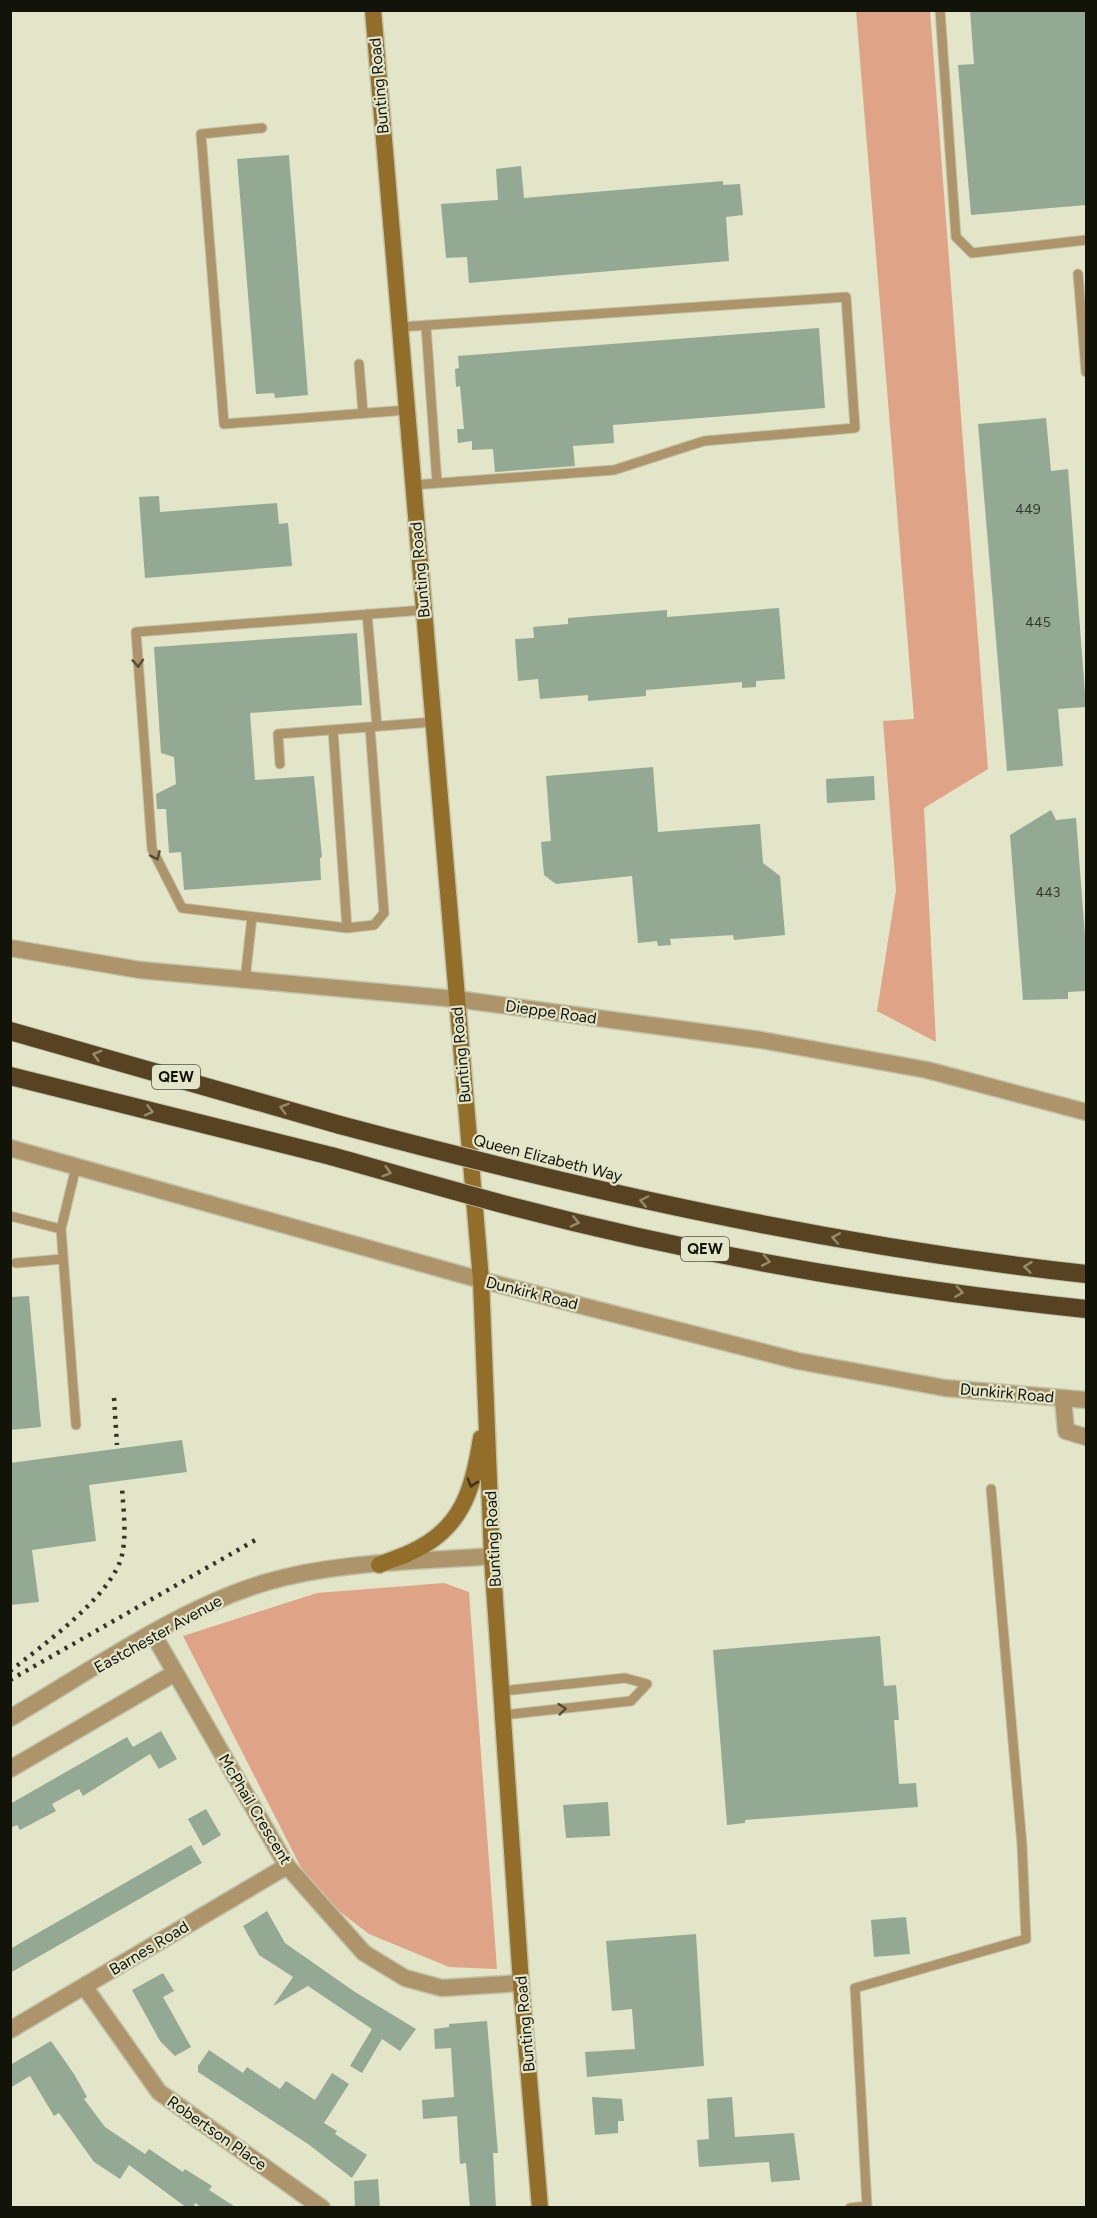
<svg xmlns="http://www.w3.org/2000/svg" width="1097" height="2218" font-family="Figtree,sans-serif">
<style>
.green{fill:#dfa487}
.building{fill:#94a993}
.lines{fill:none;stroke-linecap:round;stroke-linejoin:round}
.service-casing{stroke:#c1c3a9;stroke-width:11}
.minor-casing{stroke:#c1c3a9;stroke-width:19}
.tertiary-casing{stroke:#c1c3a9;stroke-width:19}
.secondary-casing{stroke:#c1c3a9;stroke-width:19}
.motorway-casing{stroke:#c1c3a9;stroke-width:20}
.service{stroke:#ad946b;stroke-width:9}
.minor{stroke:#ad946b;stroke-width:16}
.tertiary{stroke:#ad946b;stroke-width:16}
.secondary{stroke:#926e2a;stroke-width:16}
.motorway{stroke:#574321;stroke-width:18}
.rail{stroke:#343528;stroke-width:4.5;stroke-dasharray:3 6;stroke-linecap:butt}
.motorway-bridge-casing{stroke:#c1c3a9;stroke-width:20;stroke-linecap:butt}
.motorway-bridge{stroke:#574321;stroke-width:18}
.oneway{stroke:#584d35}
.oneway2{stroke:#968c6c}
.oneway3{stroke:#3f3315}
.labels{text-anchor:middle;dominant-baseline:central;stroke-width:4.5;stroke-linejoin:round;paint-order:stroke}
.number-label{font-size:14px;fill:#32382c}
.shield{fill:#e2e5c8;stroke:#505242;stroke-width:1.5}
.shield-label{font-size:15px;font-weight:bold;fill:#121309}
.street-label{font-size:16px;fill:#121309;stroke:#e2e5c8}
</style>
<rect width="100%" height="100%" fill="#e2e5c8"/>
<path class="green" d="M856,11H930L988,769L924,808L936,1042L877,1011L896,890L883,721L914,719Z
M444,1583L469,1592L497,1969L449,1967L369,1934L313,1891L183,1636L317,1593Z"/>
<path class="building" d="M970,10H1086V205L971,215L958,65L974,64Z
M289,155L308,395L275,398L274,393L256,394L237,159Z
M521,166L524,198L723,181V185L740,184L743,215L726,217L729,261L469,283L467,257L446,258L441,204L498,200L496,169Z
M819,328L825,408L613,425L614,443L573,446L575,466L495,472L493,449L472,450V441L458,443L457,429H464L460,386L456,387L455,369L459,368L458,356Z
M1046,418L1051,471L1068,469L1086,707L1058,709L1063,766L1007,771L978,424Z
M159,496L160,512L277,503L279,524L288,523L292,566L145,578L139,497Z
M779,608L785,679L756,681V687L742,688V682L646,690V696L588,701V695L540,699L538,679L518,681L515,639L534,638L533,627L568,624V618L667,610V617Z
M357,633L362,705L250,713L255,780L314,776L322,857L320,858L321,880L184,890L181,852L169,853L166,809H157L156,794L176,784L174,757L161,753L154,647Z
M653,767L658,832L760,824L763,863L780,876L785,935L734,940L733,935L670,939L671,945L658,946L657,941L638,943L632,876L556,884L544,875L541,842L551,841L546,776Z
M874,776L875,800L827,803L826,779Z
M1051,810L1056,820L1076,818L1086,949V991L1068,992V999L1023,1000L1010,835Z
M29,1296L41,1427L10,1430V1297Z
M182,1440L187,1472L89,1485L96,1541L32,1550L39,1602L10,1605V1463Z
M880,1636L884,1686L896,1685L899,1720H894L899,1784L916,1783L918,1807L745,1820V1823L727,1825L713,1650Z
M161,1731L177,1759L159,1769L150,1754L83,1796L79,1789L52,1804L56,1811L20,1830L17,1825L10,1828V1804L127,1737L133,1747Z
M608,1802L610,1836L566,1838L563,1805Z
M206,1809L221,1835L203,1846L188,1819Z
M191,1845L202,1863L10,1973V1949Z
M267,1911L285,1943L355,1992L416,2029L400,2051L382,2039L362,2073L350,2066L372,2029L308,1986L273,2006L293,1977L259,1955L243,1926Z
M906,1917L910,1954L874,1957L871,1920Z
M696,1934L704,2066L587,2077L585,2052L635,2049L632,2009L612,2011L606,1941Z
M163,1973L174,1991L163,1997L191,2047L175,2056L160,2041L132,1990Z
M487,2021L498,2153H493L496,2208H470L466,2163L460,2164L457,2116L423,2119L422,2100L454,2097L451,2048L435,2049L434,2029L449,2027V2024Z
M51,2041L74,2074L87,2097L84,2099L105,2127L145,2154L149,2149L183,2172L185,2169L212,2186L209,2190L237,2208H203L195,2203L193,2208H187L129,2165L120,2179L94,2162L59,2113L54,2116L30,2076L10,2088V2065Z
M209,2050L243,2073L247,2067L280,2089L286,2081L315,2100L332,2073L349,2084L324,2123L337,2131L335,2134L367,2155L352,2178L308,2144L198,2072V2066Z
M592,2097L622,2099L624,2121H618V2133L595,2135Z
M732,2097L735,2137L794,2133L800,2180L771,2182L769,2162L699,2167L697,2140L709,2139L707,2099Z
M378,2179L380,2208H355L354,2181Z"/>
<g class="lines">
<defs>
<path id="service" d="M940,10L956,237L972,253L1086,240
M262,128L201,134L224,424L407,410
M1078,274L1086,372
M426,326L437,483
M400,327L846,297L855,428L704,441L614,470L413,485
M359,364L363,413
M367,614L377,726
M333,730L347,928L182,908L152,849L136,632L424,610
M280,764L278,734L433,722
M347,928L374,925L384,913L370,727
M245,980L252,917
M10,1216L61,1229L76,1425
M61,1229L76,1167
M16,1263L63,1259
M502,1691L625,1678L647,1684L631,1701L504,1715
M850,2208L867,2206L855,1988L1026,1939L1022,1845L991,1489"/>
<path id="minor" d="M1063,1398L1066,1431L1086,1437
M153,1634L287,1866L364,1953L405,1978L442,1988L521,1983
M10,1769L175,1673
M84,1986L159,2092L322,2208
M10,2030L287,1866"/>
<path id="tertiary" d="M10,948L140,970L456,999L761,1040L927,1070L1086,1112
M10,1148L481,1280L798,1361L945,1388L1086,1400
M10,1718C91,1671 178,1608 267,1582C339,1561 418,1562 492,1556"/>
<path id="secondary" d="M373,10L481,1280L492,1556L521,1983L540,2208
M379,1565C389,1560 399,1558 409,1553C462,1530 473,1490 481,1438"/>
<path id="motorway" d="M10,1031L340,1125
M10,1076L331,1156"/>
</defs>
<use href="#service" class="service-casing"/>
<use href="#minor" class="minor-casing"/>
<use href="#tertiary" class="tertiary-casing"/>
<use href="#secondary" class="secondary-casing"/>
<use href="#motorway" class="motorway-casing"/>
<use href="#service" class="service"/>
<use href="#minor" class="minor"/>
<use href="#tertiary" class="tertiary"/>
<use href="#secondary" class="secondary"/>
<use href="#motorway" class="motorway"/>
<path class="rail" d="M114,1398L117,1445
M10,1671C42,1646 113,1595 122,1555C127,1533 123,1508 122,1486
M10,1680L259,1538"/>
<defs>
<path id="motorway-bridge" d="M340,1125C588,1191 831,1246 1086,1274
M331,1156C392,1173 453,1191 514,1207C701,1256 895,1289 1086,1309"/>
</defs>
<use href="#motorway-bridge" class="motorway-bridge-casing"/>
<use href="#motorway-bridge" class="motorway-bridge"/>
</g>
<defs><path id="oneway-chevron" d="M-2-3.5L2.5 0L-2 3.5" fill="none" stroke-width="1.6" stroke-linecap="round" stroke-linejoin="round" transform="scale(1.5)"/></defs>
<g class="oneway">
<use href="#oneway-chevron" transform="translate(138 663) rotate(86)"/>
<use href="#oneway-chevron" transform="translate(156 856) rotate(66)"/>
<use href="#oneway-chevron" transform="translate(562 1709) rotate(-6)"/>
</g>
<g class="oneway2">
<use href="#oneway-chevron" transform="translate(97 1055) rotate(-164)"/>
<use href="#oneway-chevron" transform="translate(284 1108) rotate(-164)"/>
<use href="#oneway-chevron" transform="translate(149 1111) rotate(14)"/>
<use href="#oneway-chevron" transform="translate(387 1172) rotate(16)"/>
<use href="#oneway-chevron" transform="translate(644 1201) rotate(-168)"/>
<use href="#oneway-chevron" transform="translate(575 1222) rotate(13)"/>
<use href="#oneway-chevron" transform="translate(836 1238) rotate(-170)"/>
<use href="#oneway-chevron" transform="translate(766 1261) rotate(11)"/>
<use href="#oneway-chevron" transform="translate(1028 1267) rotate(-173)"/>
<use href="#oneway-chevron" transform="translate(959 1292) rotate(8)"/>
</g>
<use class="oneway3" href="#oneway-chevron" transform="translate(472 1483) rotate(107)"/>
<g class="labels">
<g class="number-label">
<text x="1028" y="509">449</text>
<text x="1038" y="622">445</text>
<text x="1048" y="892">443</text>
</g>
<g class="shield">
<rect x="152" y="1065" width="48" height="24" rx="4.5"/>
<rect x="681" y="1237" width="48" height="24" rx="4.5"/>
</g>
<g class="shield-label">
<text x="176" y="1077">QEW</text>
<text x="705" y="1249">QEW</text>
</g>
<g class="street-label">
<text transform="translate(379 86) rotate(-95)">Bunting Road</text>
<text transform="translate(420 570) rotate(-95)">Bunting Road</text>
<text transform="translate(551 1012) rotate(8)">Dieppe Road</text>
<text transform="translate(461 1055) rotate(-95)">Bunting Road</text>
<text transform="translate(548 1158) rotate(14)">Queen Elizabeth Way</text>
<text transform="translate(532 1293) rotate(14)">Dunkirk Road</text>
<text transform="translate(1007 1393) rotate(5)">Dunkirk Road</text>
<text transform="translate(493 1539) rotate(-93)">Bunting Road</text>
<text transform="translate(158 1634) rotate(-29)">Eastchester Avenue</text>
<text transform="translate(255 1809) rotate(59)">McPhail Crescent</text>
<text transform="translate(149 1948) rotate(-31)">Barnes Road</text>
<text transform="translate(525 2024) rotate(-95)">Bunting Road</text>
<text transform="translate(217 2133) rotate(35)">Robertson Place</text>
</g>
</g>
<rect width="1097" height="2218" fill="none" stroke="#121309" stroke-width="24"/>
</svg>
